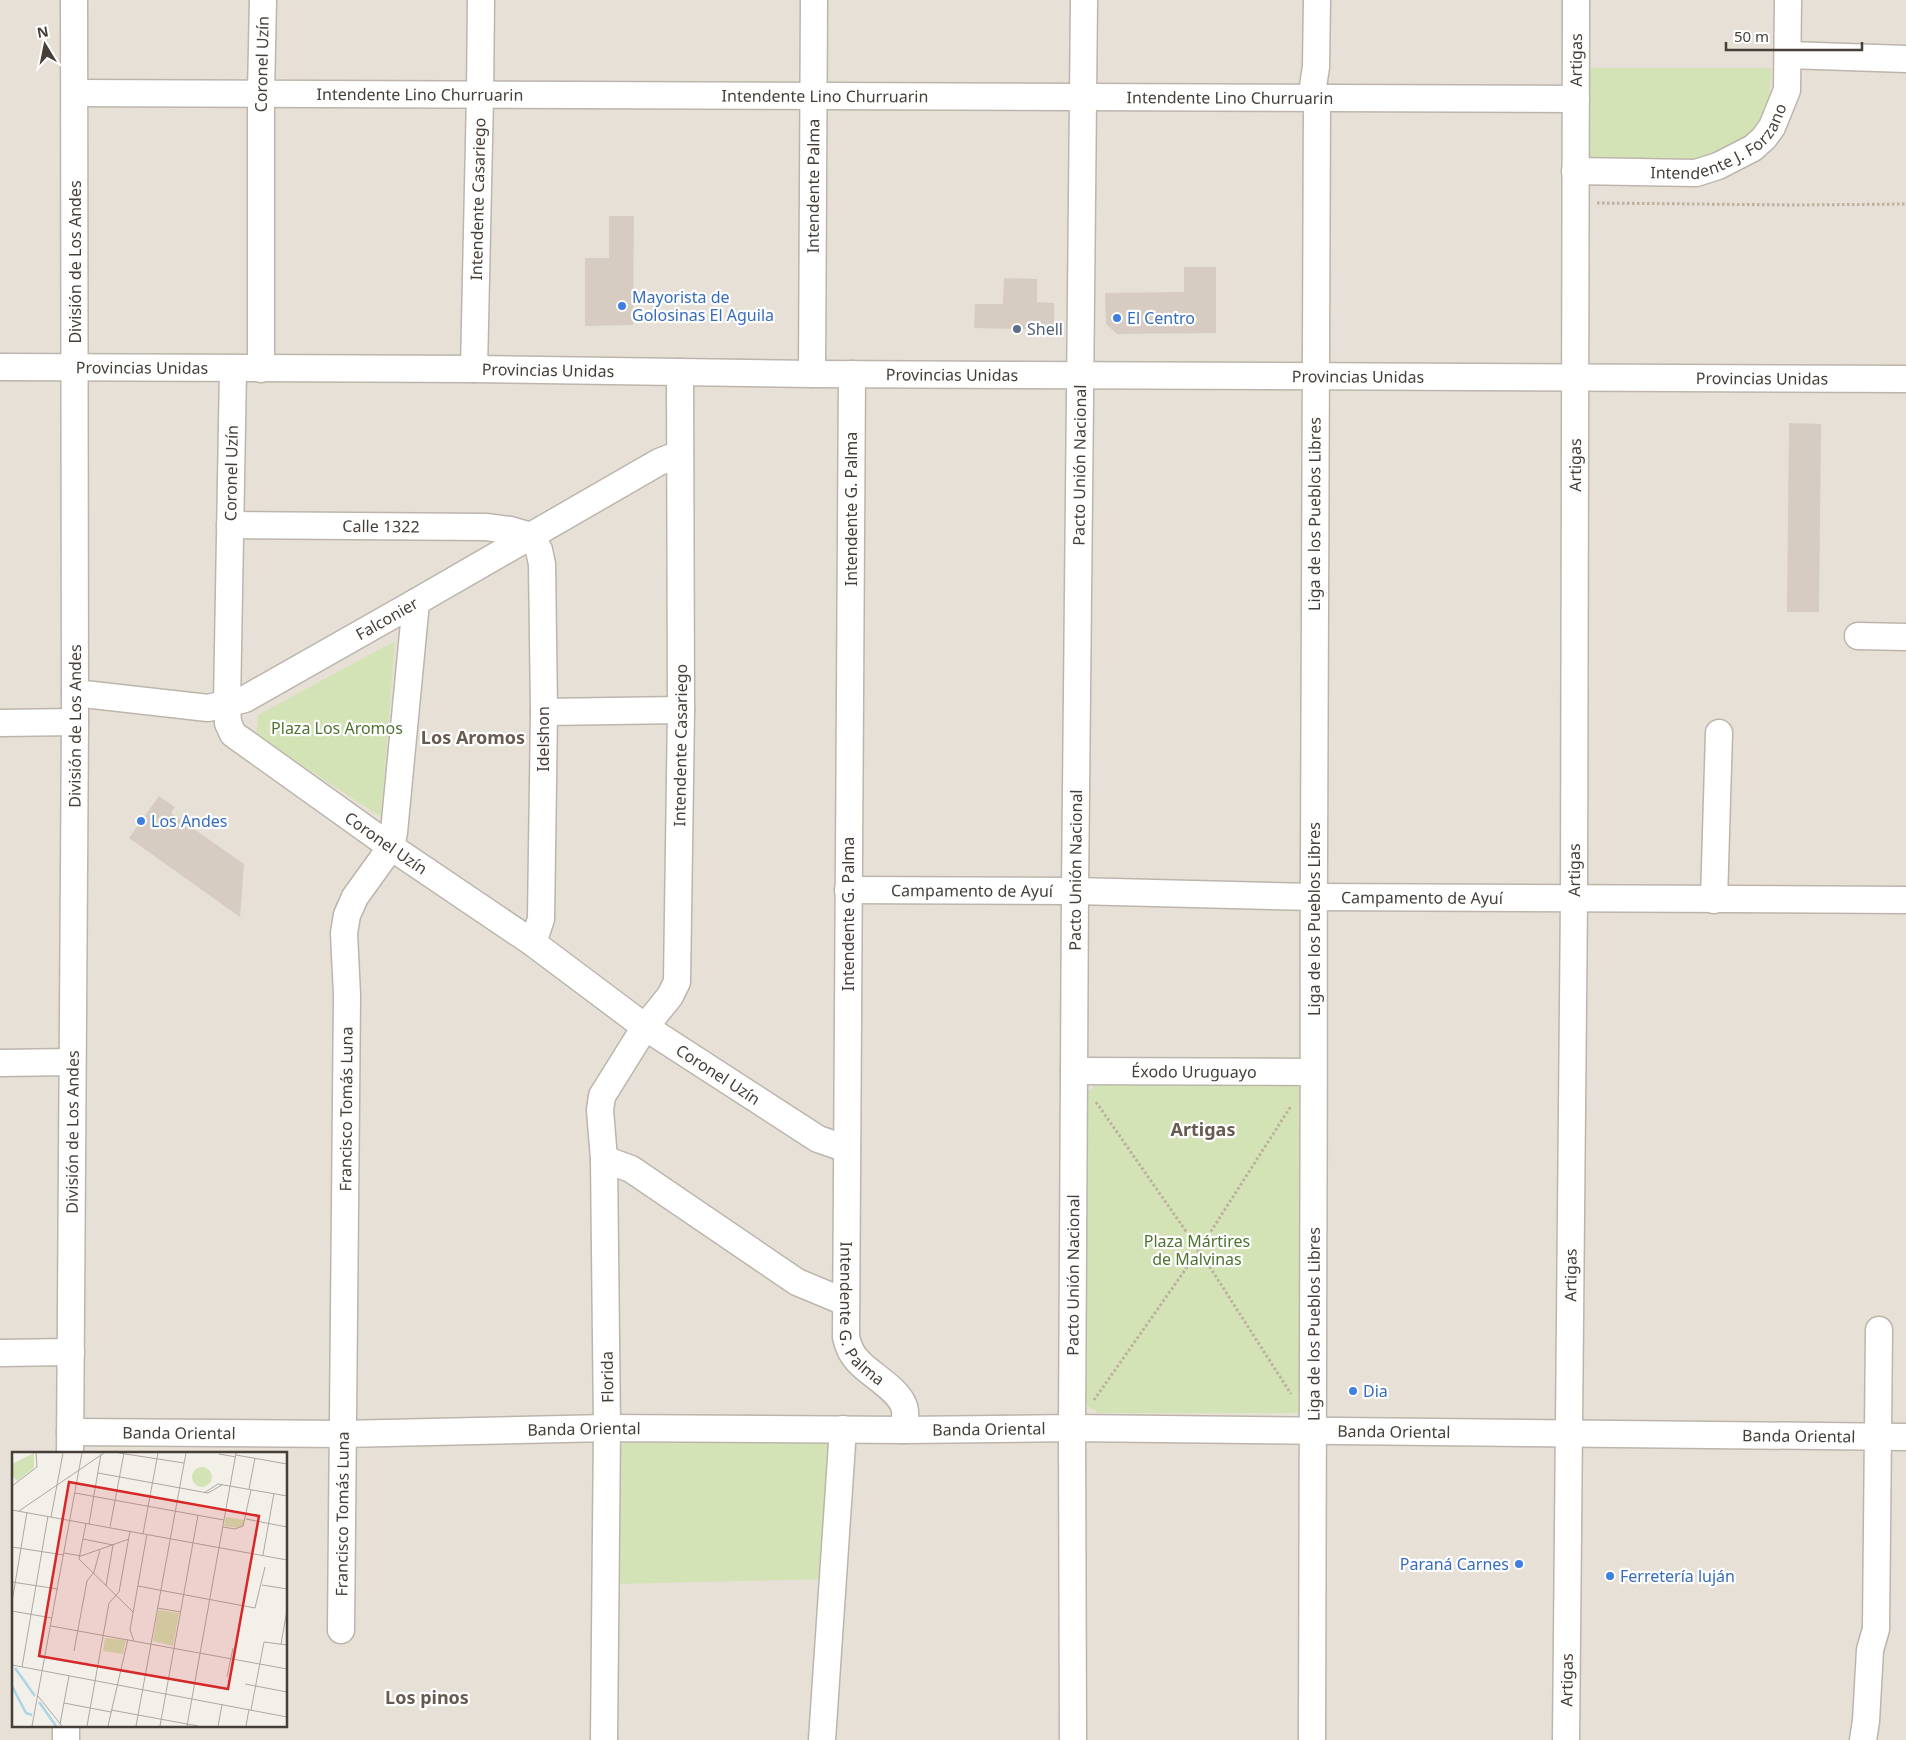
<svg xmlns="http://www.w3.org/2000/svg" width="1906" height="1740" font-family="'Noto Sans',sans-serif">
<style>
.residential{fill:#e6e0d7;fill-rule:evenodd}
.green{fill:#d3e3b5}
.building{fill:#d6ccc2}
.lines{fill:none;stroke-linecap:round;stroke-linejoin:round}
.minor-casing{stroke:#bdb5ac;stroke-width:29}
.path{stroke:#beaf9f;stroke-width:3;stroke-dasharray:2.5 2.5;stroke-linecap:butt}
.minor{stroke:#fff;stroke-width:26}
.shop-dot{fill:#3f7fe0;stroke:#fff;stroke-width:2}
.service-dot{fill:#5c6f8a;stroke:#fff;stroke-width:2}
.labels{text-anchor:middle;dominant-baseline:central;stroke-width:4.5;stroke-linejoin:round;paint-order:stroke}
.street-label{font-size:16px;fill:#453f38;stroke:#fff}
.shop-label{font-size:16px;fill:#366cbe;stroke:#fff;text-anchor:start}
.service-label{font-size:16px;fill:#4e5e75;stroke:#fff;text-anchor:start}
.park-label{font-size:16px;fill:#507230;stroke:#fff}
.neighbourhood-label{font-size:18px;font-weight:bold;fill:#675b50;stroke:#fff}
.inset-river{fill:none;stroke:#abd6e9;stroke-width:2.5}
.inset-road{fill:none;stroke:#ada9a2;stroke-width:1}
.view{fill:#d62828;fill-opacity:0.15;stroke:#d62828;stroke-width:2.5}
.inset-edge{fill:none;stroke:#453f38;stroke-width:2.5}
</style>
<rect width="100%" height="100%" fill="#f3efe9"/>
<path class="residential" d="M0,0H1906V1740H0ZM14,1454H286V1726H14Z"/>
<path class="green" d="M1588,68H1772L1767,113L1755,132L1732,149L1682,163L1588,161Z
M395,641L381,817L256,735L258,715Z
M1099,1083L1297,1085L1307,1098L1308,1401L1297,1413H1098L1086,1405V1093Z
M826,1438L832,1449L824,1579L615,1584L616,1452L627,1440Z"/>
<path class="building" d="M609,216H634L633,325L585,326V258H609Z
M1184,267H1216V333L1117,334L1106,324L1105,293L1184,292Z
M1004,278L1037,279V302L1054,303V330L974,328L975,304H1003Z
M1789,423L1821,424L1819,612H1787Z
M159,796L175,807L171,813L244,864L240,917L129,838Z"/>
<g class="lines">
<defs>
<g id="minor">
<path d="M1788,55L1906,59"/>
<path id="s1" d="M75,93L1576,99"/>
<path d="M1311,99L1316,67L1317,0"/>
<path id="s2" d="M1575,171L1696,173L1718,166L1753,148L1764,138L1772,127L1787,90L1788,0"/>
<path id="s3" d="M0,367L474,369L812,374L1906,379"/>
<path id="s4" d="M233,369L227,704L228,723L233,734L391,847L533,943L645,1027L818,1139L847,1149"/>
<path id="s5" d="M261,369V93L263,0"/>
<path id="s6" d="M474,369L480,95L481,0"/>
<path id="s7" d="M812,374L814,0"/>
<path id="s8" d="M852,374L846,1337C848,1346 851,1354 858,1361C870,1375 903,1391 905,1411C906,1417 904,1424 904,1430"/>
<path id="s9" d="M230,525L486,527L510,530L531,536L539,550L542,564L544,712L541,919L533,943"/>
<path d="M1858,636L1906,637"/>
<path id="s10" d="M75,693L208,708L245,699L416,602L659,462L680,454"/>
<path d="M544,712L681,710"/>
<path d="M0,723L75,722"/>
<path id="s11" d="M848,890L1075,891L1314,897L1906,900"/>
<path d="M1714,900L1719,733"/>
<path d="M0,1063L72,1062"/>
<path id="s12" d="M1074,1071L1313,1072"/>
<path d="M604,1159L631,1169L797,1282L845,1302"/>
<path d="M0,1353L71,1352"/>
<path id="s13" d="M70,1432L342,1434L607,1428L904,1430L1072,1428L1906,1437"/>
<path id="s14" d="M70,1454L75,722L74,0"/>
<path id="s15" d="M341,1630L347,995L344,933L347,915L355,897L391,847L394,832L416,602"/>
<path d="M66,1740V1726"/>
<path id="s16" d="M604,1740L607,1428L604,1159L600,1110L602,1096L645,1027L670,996L677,982L681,710L680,372"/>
<path d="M822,1740L843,1429"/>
<path id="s17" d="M1073,1740L1072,1428L1075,891L1084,0"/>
<path id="s18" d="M1312,1740C1316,1193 1311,646 1317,99"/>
<path id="s19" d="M1566,1740L1574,899L1576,0"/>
<path d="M1863,1740L1866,1721L1870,1650L1876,1629L1879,1330"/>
</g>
</defs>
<use href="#minor" class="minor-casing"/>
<path class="path" d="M1597,203L1796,205L1906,204
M1096,1102L1199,1250L1291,1394
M1094,1400L1199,1250L1291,1106"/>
<use href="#minor" class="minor"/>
</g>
<g class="shop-dot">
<circle cx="622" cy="306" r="5"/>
<circle cx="1117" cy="318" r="5"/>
<circle cx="141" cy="821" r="5"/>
<circle cx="1353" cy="1391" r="5"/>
<circle cx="1519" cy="1564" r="5"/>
<circle cx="1610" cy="1576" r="5"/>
</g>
<circle class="service-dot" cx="1017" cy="329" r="5"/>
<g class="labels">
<g class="street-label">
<text stroke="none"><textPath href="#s19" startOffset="1680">Artigas</textPath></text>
<text stroke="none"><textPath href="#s5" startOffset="305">Coronel Uzín</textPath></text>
<text stroke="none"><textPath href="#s1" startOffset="345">Intendente Lino Churruarin</textPath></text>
<text stroke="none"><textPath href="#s1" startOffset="750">Intendente Lino Churruarin</textPath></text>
<text stroke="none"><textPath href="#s1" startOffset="1155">Intendente Lino Churruarin</textPath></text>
<text stroke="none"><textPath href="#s2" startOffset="156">Intendente J. Forzano</textPath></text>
<text stroke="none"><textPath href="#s7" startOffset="188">Intendente Palma</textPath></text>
<text stroke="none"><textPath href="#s6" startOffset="170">Intendente Casariego</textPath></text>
<text transform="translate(75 262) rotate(-90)">División de Los Andes</text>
<text stroke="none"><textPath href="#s3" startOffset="142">Provincias Unidas</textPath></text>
<text stroke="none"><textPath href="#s3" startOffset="548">Provincias Unidas</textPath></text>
<text stroke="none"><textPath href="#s3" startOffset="952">Provincias Unidas</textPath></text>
<text stroke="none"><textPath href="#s3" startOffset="1358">Provincias Unidas</textPath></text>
<text stroke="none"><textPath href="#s3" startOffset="1762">Provincias Unidas</textPath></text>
<text stroke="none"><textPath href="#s17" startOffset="1275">Pacto Unión Nacional</textPath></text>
<text stroke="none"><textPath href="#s19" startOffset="1275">Artigas</textPath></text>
<text transform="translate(231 473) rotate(-89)">Coronel Uzín</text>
<text transform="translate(851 509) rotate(-90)">Intendente G. Palma</text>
<text stroke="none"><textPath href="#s18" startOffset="1226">Liga de los Pueblos Libres</textPath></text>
<text stroke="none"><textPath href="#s9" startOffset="151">Calle 1322</textPath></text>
<text stroke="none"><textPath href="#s10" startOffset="335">Falconier</textPath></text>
<text stroke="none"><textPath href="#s14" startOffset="728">División de Los Andes</textPath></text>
<text transform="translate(543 739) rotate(-90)">Idelshon</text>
<text stroke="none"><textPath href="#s16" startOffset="1018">Intendente Casariego</textPath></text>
<text stroke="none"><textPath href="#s4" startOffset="554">Coronel Uzín</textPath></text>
<text stroke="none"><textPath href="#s17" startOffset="870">Pacto Unión Nacional</textPath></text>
<text stroke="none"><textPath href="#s19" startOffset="870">Artigas</textPath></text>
<text stroke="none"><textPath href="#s11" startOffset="124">Campamento de Ayuí</textPath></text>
<text stroke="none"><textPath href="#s11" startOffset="574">Campamento de Ayuí</textPath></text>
<text transform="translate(848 914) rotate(-90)">Intendente G. Palma</text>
<text stroke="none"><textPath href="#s18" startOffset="821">Liga de los Pueblos Libres</textPath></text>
<text stroke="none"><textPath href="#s12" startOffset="120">Éxodo Uruguayo</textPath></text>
<text stroke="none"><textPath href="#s4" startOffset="959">Coronel Uzín</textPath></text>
<text stroke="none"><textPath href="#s15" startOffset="521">Francisco Tomás Luna</textPath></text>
<text stroke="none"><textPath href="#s14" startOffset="322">División de Los Andes</textPath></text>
<text stroke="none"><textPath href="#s17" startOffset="465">Pacto Unión Nacional</textPath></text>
<text stroke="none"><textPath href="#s19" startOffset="465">Artigas</textPath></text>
<text stroke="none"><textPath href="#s8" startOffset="945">Intendente G. Palma</textPath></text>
<text stroke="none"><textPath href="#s18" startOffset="416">Liga de los Pueblos Libres</textPath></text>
<text transform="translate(607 1377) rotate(-91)">Florida</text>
<text stroke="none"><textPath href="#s13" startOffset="919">Banda Oriental</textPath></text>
<text stroke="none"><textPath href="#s13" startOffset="514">Banda Oriental</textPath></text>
<text stroke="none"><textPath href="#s13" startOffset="1324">Banda Oriental</textPath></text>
<text stroke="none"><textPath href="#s13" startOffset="109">Banda Oriental</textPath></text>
<text stroke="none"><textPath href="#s13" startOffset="1729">Banda Oriental</textPath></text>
<text stroke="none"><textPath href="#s15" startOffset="116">Francisco Tomás Luna</textPath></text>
<text stroke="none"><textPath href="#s19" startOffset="60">Artigas</textPath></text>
</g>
<g class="shop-label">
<text x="632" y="297">Mayorista de<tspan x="632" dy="18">Golosinas El Aguila</tspan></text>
<text x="1127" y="318">El Centro</text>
<text x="151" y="821">Los Andes</text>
<text x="1363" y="1391">Dia</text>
<text x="1509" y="1564" text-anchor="end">Paraná Carnes</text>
<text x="1620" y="1576">Ferretería luján</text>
</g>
<g class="service-label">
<text x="1027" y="329">Shell</text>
</g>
<g class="park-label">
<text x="337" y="728">Plaza Los Aromos</text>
<text x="1197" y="1241">Plaza Mártires<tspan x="1197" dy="18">de Malvinas</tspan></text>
</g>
<g class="neighbourhood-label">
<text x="473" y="737">Los Aromos</text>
<text x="1203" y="1129">Artigas</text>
<text x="427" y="1697">Los pinos</text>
</g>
</g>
<g transform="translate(12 1452)">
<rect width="275" height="275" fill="#f3efe9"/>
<path d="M22,1V16L5,29L0,23V12ZM180 25a10 10 0 1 1 20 0a10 10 0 1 1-20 0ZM214,65L232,68L231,73L227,76L212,74ZM146,158L167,161L161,194L141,189ZM93,186L114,188L111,202L91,199Z" fill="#d3e3b5"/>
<path class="inset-river" d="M3,216L23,244M0,234L14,261L20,263M27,250L44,274"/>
<path class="inset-road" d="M107,1L172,11M207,2L224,5M224,3L275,12M86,21L196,41L210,33M0,34L25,15L24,1M237,37L243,6M63,41L212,68M192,41L206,32L275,44M0,58L275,108M7,59L92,1M39,65L51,1M234,67L275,75M74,71L67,107L121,160M77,72L89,2M98,75L112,1M211,75L223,77L231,74L239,38M131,82L146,1M71,87L101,93L94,134M0,95L52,103M52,101L69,104L117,87M251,103L262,41M0,130L46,137M250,133L275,137M126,134L243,156L253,115M0,150L15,60M145,156L169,160M0,159L40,166M39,174L275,217M122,189L118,178L135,82M269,192L275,158M62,199L75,129L82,120L88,98M0,213L275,265M10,215L36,64M215,225L221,196M233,232L275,240M26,244L50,274M52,251L99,260M99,258L186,274M239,258L252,190L275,193M48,272L57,224M20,274L70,1M75,274L97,151L107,140L118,79M96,274L116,187M124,274L174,1M148,274L186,63M175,274L224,1M206,274L210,253M234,274L237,257"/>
<path class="view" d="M57,30L247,64L216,237L27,204Z"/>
<rect width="275" height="275" class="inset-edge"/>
</g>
<g transform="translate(45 45) rotate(350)" stroke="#ffffff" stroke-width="4" paint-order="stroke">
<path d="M0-4L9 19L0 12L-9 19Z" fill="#453f38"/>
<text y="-8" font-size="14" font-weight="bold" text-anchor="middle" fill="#453f38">N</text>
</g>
<path d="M1726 42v8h136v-8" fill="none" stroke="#453f38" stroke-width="2.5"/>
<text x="1734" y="42" font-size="15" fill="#453f38" stroke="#ffffff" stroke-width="4" paint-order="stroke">50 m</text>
</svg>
